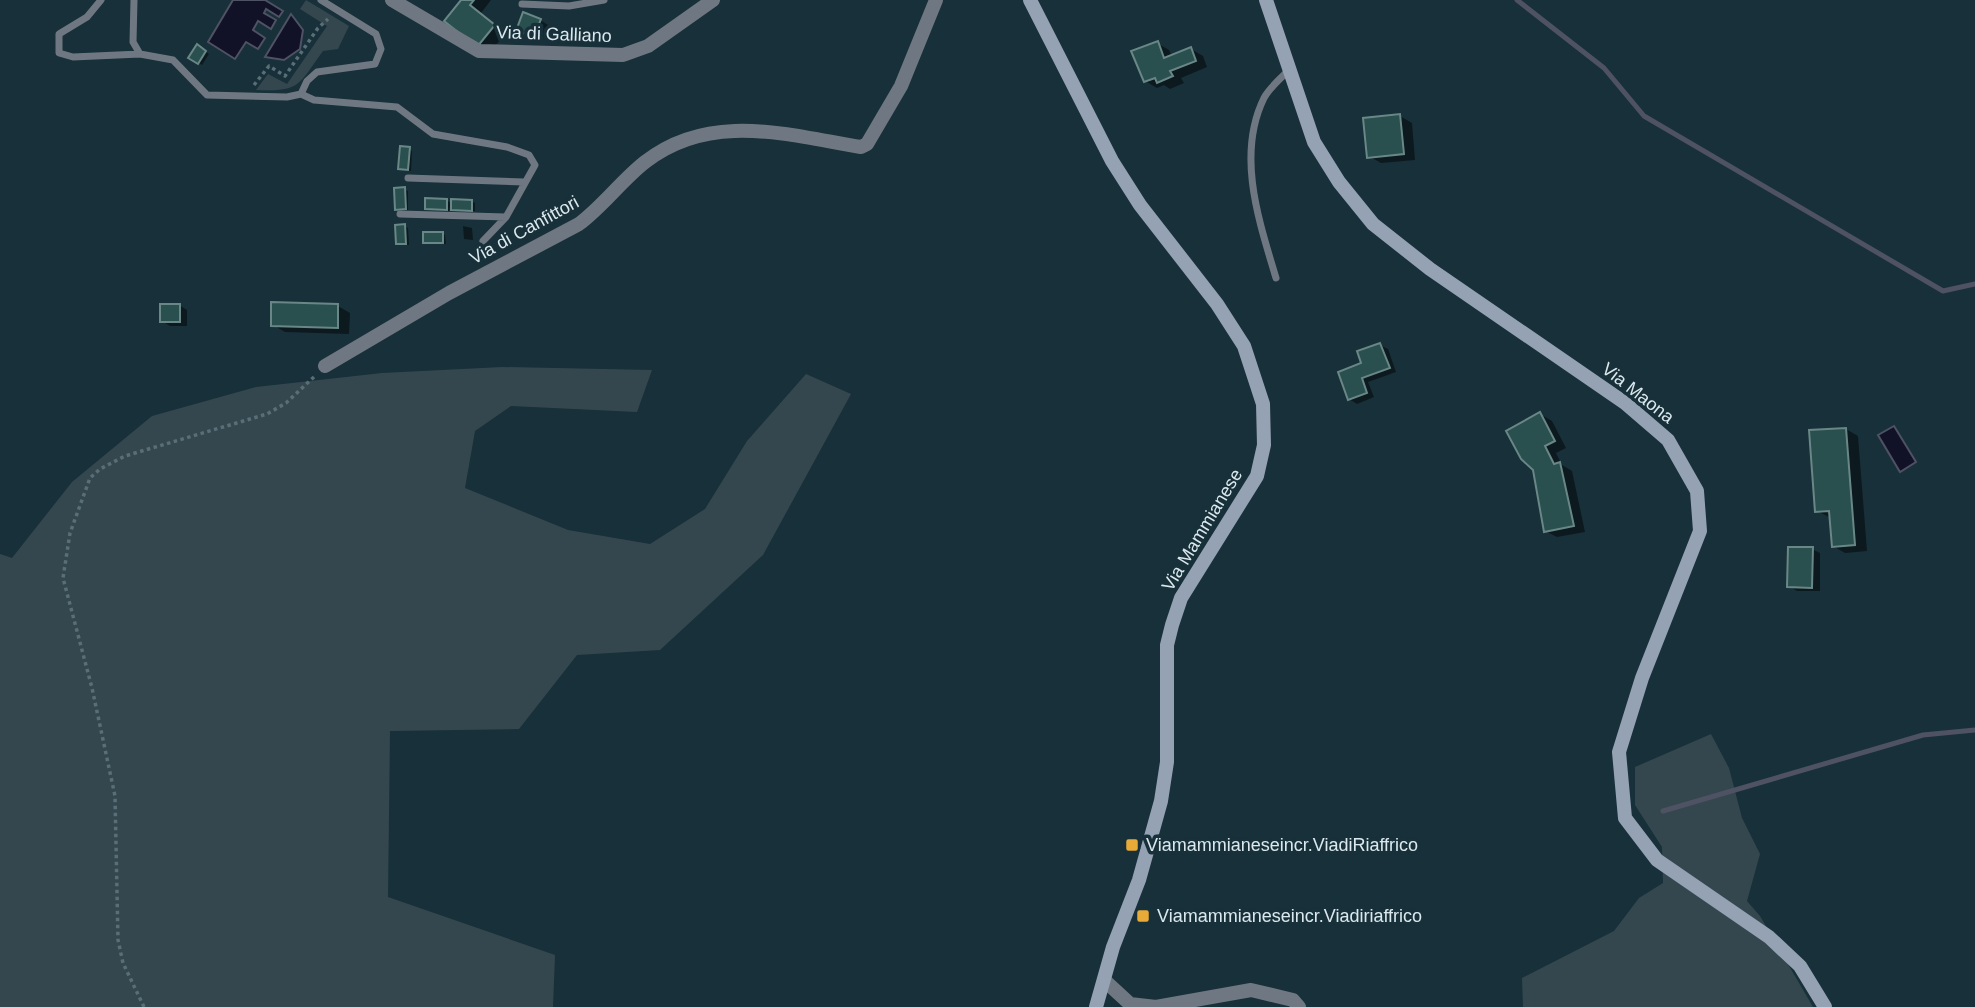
<svg xmlns="http://www.w3.org/2000/svg" width="1975" height="1007" font-family="Helvetica,sans-serif">
<style>
.green{fill:#34474f}
.water{fill:#111127;stroke:#4e5263;stroke-width:2}
.shadow{fill:#0007}
.lines{fill:none;stroke-linecap:round;stroke-linejoin:round}
.stream{stroke:#4e5263;stroke-width:5}
.building{fill:#294f4e;stroke:#698786;stroke-width:2}
.path{stroke:#596e76;stroke-width:3.5;stroke-dasharray:3.5 3.5;stroke-linecap:butt}
.service{stroke:#6f7882;stroke-width:7}
.minor{stroke:#6f7882;stroke-width:14}
.secondary{stroke:#94a2b3;stroke-width:14}
.poi-dot{fill:#e8ab37;stroke:#183039;stroke-width:2.5}
.labels{text-anchor:middle;dominant-baseline:central;stroke-width:7;stroke-linejoin:round;paint-order:stroke}
.street-label{font-size:18px;fill:#dbe9ef;stroke:#183039}
.poi-label{font-size:18px;fill:#dbe9ef;stroke:#183039;text-anchor:start}
</style>
<rect width="100%" height="100%" fill="#183039"/>
<path class="green" d="M306,0L349,26L338,49L323,51C298,85 301,92 256,90L268,74L287,84L327,26L300,9Z
M502,367L652,370L637,412L511,406L475,431L465,488L568,530L650,544L705,509L747,441L806,374L851,394L763,555L660,650L577,655L519,729L390,731L388,897L555,955L553,1007H0V554L12,558L72,482L152,416L256,387L382,373Z
M1711,734L1729,768L1742,818L1760,854L1747,901L1760,916L1813,1007H1523L1522,978L1614,931L1639,898L1663,883L1662,847L1635,805V767Z"/>
<path class="water" d="M233,0H265L283,11L279,17L266,9L264,13L276,20L271,29L258,21L253,30L265,38L258,49L246,42L235,59L208,42Z
M291,14L303,30L300,49L284,60L265,57Z
M1894,426L1916,462L1900,472L1878,435Z"/>
<path class="shadow" d="M463,0H491L481,13L506,33L490,52L478,46Z
M540,20L548,25L542,40L518,30Z
M1157,43L1169,50L1172,56L1191,49L1203,56L1207,67L1181,78L1184,83L1170,89L1164,85L1157,88L1145,81Z
M198,47L209,54L202,65L191,58Z
M1400,116L1412,123L1415,160L1381,163L1369,156Z
M409,149L412,151L411,171L403,170L400,168Z
M404,189L408,191V210L400,211L397,209Z
M446,200L453,204L471,201L475,203V211H456L450,207L449,211L427,209Z
M405,226L408,228L409,245H401L397,243Z
M463,226L472,228L473,240L464,239Z
M442,233L445,235L446,244L425,242Z
M179,305L187,310V326H170L162,321Z
M338,306L350,313L349,334L285,332L273,325Z
M1380,345L1388,349L1396,372L1368,382L1374,397L1357,404L1349,399L1364,365Z
M1540,414L1552,421L1566,448L1556,453L1562,465L1572,471L1585,532L1557,537L1545,531Z
M1846,429L1858,436L1867,551L1845,553L1833,546L1831,518L1817,511Z
M1812,549L1820,553V591H1797L1789,586Z"/>
<g class="lines">
<path class="stream" d="M1517,0L1604,68L1644,116L1943,291L1975,284
M1663,811L1923,735L1975,730"/>
</g>
<path class="building" d="M461,0H474L470,5L495,25L477,47L444,21Z
M523,12L541,19L534,37L516,31Z
M1158,41L1164,58L1191,47L1196,61L1170,71L1173,76L1157,83L1155,78L1144,82L1131,51Z
M197,44L206,51L198,64L188,58Z
M1400,114L1404,154L1367,158L1363,118Z
M400,146L410,147L408,170L398,169Z
M405,187L406,209L395,210L394,188Z
M425,198L447,199V210L425,209Z
M451,199L472,200V211L451,210Z
M405,224L406,244H396L395,225Z
M423,232H443V243H423Z
M271,302L338,304V328L271,326Z
M160,304H180V322H160Z
M1380,343L1390,368L1362,378L1367,393L1348,400L1338,372L1361,363L1357,351Z
M1540,412L1555,441L1545,446L1554,464L1560,462L1574,526L1544,532L1533,470L1521,459L1506,431Z
M1846,428L1855,545L1832,547L1829,511L1815,512L1809,430Z
M1788,547H1813L1812,588L1787,587Z"/>
<g class="lines">
<path class="path" d="M254,85L269,66L285,76L318,28L328,19
M144,1007L123,963L118,940L115,796L92,688L63,578L70,533L90,478L100,469L125,456L267,414L286,403L315,376"/>
<path class="service" d="M101,0L87,17L59,34V53L73,57L140,54
M134,0L133,42L140,54L173,60L207,95L287,97L301,94L307,81L317,72L375,64L381,49L376,34L321,0
M522,4L569,6L604,0
M301,94L314,100L397,107L433,134L507,147L529,155L535,165L506,217L483,241
M408,178L524,182
M400,214L506,217
M1276,278C1259,221 1236,155 1264,98C1269,88 1281,78 1289,70"/>
<path class="minor" d="M392,0L479,51L623,55L648,46L713,0
M325,366L449,293L579,224C603,206 621,181 645,162C710,111 787,135 861,147L867,144L901,86L936,0
M1104,980L1130,1004L1156,1007L1251,990L1293,1000L1299,1007"/>
<path class="secondary" d="M1030,0L1112,161L1140,205L1217,304L1244,346L1263,404L1264,445L1257,476L1181,598L1172,625L1167,645V762L1161,801L1139,880L1113,947L1096,1007
M1266,0L1314,142L1339,182L1373,224L1430,269L1625,403L1668,440L1697,491L1700,531L1642,678L1619,752L1625,818L1657,860L1769,937L1800,966L1825,1007"/>
</g>
<g class="poi-dot">
<rect x="1125" y="838" width="14" height="14" rx="3.5"/>
<rect x="1136" y="909" width="14" height="14" rx="3.5"/>
</g>
<g class="labels">
<g class="street-label">
<text transform="translate(554 34) rotate(2)">Via di Galliano</text>
<text transform="translate(524 230) rotate(-29)">Via di Canfittori</text>
<text transform="translate(1638 393) rotate(38)">Via Maona</text>
<text transform="translate(1202 530) rotate(-59)">Via Mammianese</text>
</g>
<g class="poi-label">
<text x="1146" y="845">Viamammianeseincr.ViadiRiaffrico</text>
<text x="1157" y="916">Viamammianeseincr.Viadiriaffrico</text>
</g>
</g>
</svg>
